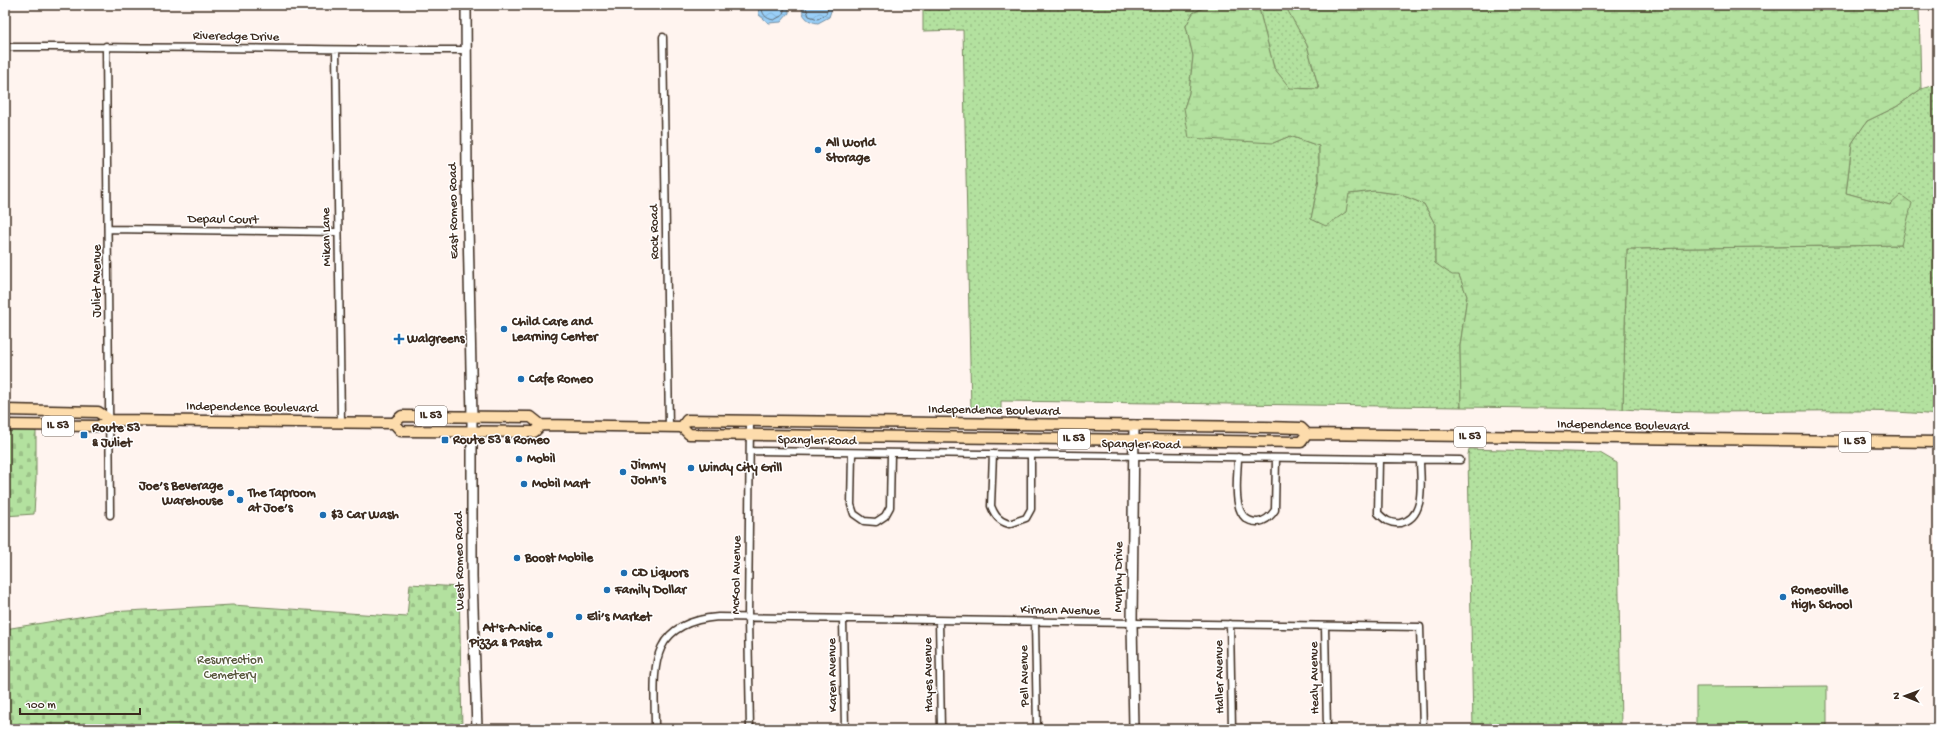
<svg xmlns="http://www.w3.org/2000/svg" width="1943" height="734" font-family="'Gochi Hand',sans-serif">
<style>
.grass{fill:url(#grass-dots);stroke:#77865e}
.wetland{fill:url(#wetland-marsh);stroke:#77865e}
.cemetery{fill:url(#cemetery-stones);stroke:#77865e}
.garden{fill:#b3e19f;stroke:#77865e}
.water{fill:url(#water-waves);stroke:#738da1}
.lines{fill:none;stroke-linecap:round;stroke-linejoin:round}
.shore{stroke:#616c75;stroke-width:1}
.street-casing{stroke:#3b2a1e;stroke-width:9}
.secondary-casing{stroke:#3b2a1e;stroke-width:12}
.primary-casing{stroke:#3b2a1e;stroke-width:13}
.street{stroke:#fff;stroke-width:6}
.secondary{stroke:#fff;stroke-width:9}
.primary{stroke:#fddcac;stroke-width:10}
.poi-dot{fill:#1f6fb2;stroke:#fff;stroke-width:1.5}
.labels{text-anchor:middle;dominant-baseline:central;stroke-width:3;stroke-linejoin:round;paint-order:stroke}
.shield{fill:#fff;stroke:#766a62;stroke-width:1}
.shield-label{font-size:12px;font-weight:bold;fill:#3b2a1e}
.street-label{font-size:13px;fill:#3b2a1e;stroke:#fff}
.poi-label{font-size:13px;font-weight:bold;fill:#3b2a1e;stroke:#fff;text-anchor:start}
.park-label{font-size:13px;fill:#59583e;stroke:#fff}
</style>
<defs>
<pattern id="grass-dots" width="8" height="8" patternUnits="userSpaceOnUse"><rect width="8" height="8" fill="#b3e19f"/><path d="M2 2h.1M6 6h.1" fill="none" stroke="#9bc188" stroke-width="1.8" stroke-linecap="round"/></pattern>
<pattern id="wetland-marsh" width="20" height="14" patternUnits="userSpaceOnUse"><rect width="20" height="14" fill="#b3e19f"/><path d="M1 5h8M5 5V1M11 12h8M15 12V8" fill="none" stroke="#9bc188"/></pattern>
<pattern id="cemetery-stones" width="16" height="16" patternUnits="userSpaceOnUse"><rect width="16" height="16" fill="#b3e19f"/><path d="M2 7V4a2 2 0 0 1 4 0v3zM10 15v-3a2 2 0 0 1 4 0v3z" fill="#9bc188"/></pattern>
<pattern id="water-waves" width="16" height="10" patternUnits="userSpaceOnUse"><rect width="16" height="10" fill="#99cff8"/><path d="M0 5q4-4 8 0t8 0" fill="none" stroke="#85b2d4"/></pattern>
</defs>
<rect width="100%" height="100%" fill="#fff4ef"/>
<filter id="ink" filterUnits="userSpaceOnUse"><feTurbulence type="fractalNoise" baseFrequency=".025" numOctaves="2"/><feDisplacementMap in="SourceGraphic" scale="8" xChannelSelector="R" yChannelSelector="G"/><feConvolveMatrix kernelMatrix="1 2 1 2 8 2 1 2 1" color-interpolation-filters="sRGB"/></filter>
<g filter="url(#ink)">
<path class="grass" d="M923,5H1209L1193,13L1186,26L1193,56L1189,93L1184,108L1273,143L1290,136L1319,146V179L1311,219L1349,194L1374,191L1399,194L1424,204L1435,224V263L1459,275L1467,296L1460,346L1461,407L1001,401V414L971,411L963,30L923,31Z
M1258,5H1288L1289,11L1307,45L1319,89H1290L1274,68Z
M1938,84V415C1833,405 1728,417 1623,409L1627,249L1901,245L1890,205L1846,193L1852,143L1867,121L1896,107L1921,89Z
M1469,449L1600,453L1617,463L1621,729H1473L1468,455Z"/>
<path class="wetland" d="M1209,5H1258L1274,68L1290,88L1319,89L1307,45L1288,11V5H1919L1921,89L1896,107L1867,121L1852,143L1846,193L1890,205L1901,195L1912,203L1901,245L1627,249L1623,409L1461,407L1460,346L1467,296L1459,275H1452L1435,263V224L1424,204L1399,194L1374,191L1349,194L1346,212L1326,226L1311,219L1319,179V146L1290,136L1273,143L1189,138L1184,108L1189,93L1193,56L1186,26L1193,13Z"/>
<path class="cemetery" d="M5,431H36V479L34,514L5,516Z
M410,584L459,587L462,729H5V629L110,612L232,605L407,617Z"/>
<path class="garden" d="M1827,686V729H1696V687Z"/>
<path class="water" d="M758,5H789V13L781,22L769,23L759,15Z
M802,5H833L829,17L818,23C808,22 801,16 802,5Z"/>
<g class="lines">
<path class="shore" d="M762,5C761,14 766,19 774,20L783,15L785,5
M805,5L809,16L818,19L826,14L829,5"/>
<defs>
<path id="street" d="M663,37L669,427
M106,46L110,515
M5,47C159,46 313,50 467,50
M336,50L341,423
M108,229L337,232
M750,451L1460,460
M852,453L851,505L854,514L864,521L876,522L885,516L890,507L891,453
M993,454L991,506C995,516 999,521 1009,524L1026,518L1031,509V455
M1238,457C1238,476 1229,523 1258,522C1266,521 1271,516 1275,510L1276,458
M1379,459L1378,513C1385,520 1390,524 1400,523C1427,518 1420,480 1420,460
M843,620L845,729
M939,621L941,729
M1035,622L1037,729
M1230,624L1232,729
M1325,626L1327,729
M655,729C655,673 644,623 718,617L1420,627L1423,729
M750,729L748,618L750,421"/>
<path id="secondary" d="M466,5L467,178L472,417V577L477,729
M1134,729L1132,623L1134,425"/>
<path id="primary" d="M5,410L98,412L110,420
M394,423L401,431L534,432L541,425
M5,425L99,426L110,420L394,423L402,416L531,417L541,425L682,427L689,434L1301,442L1307,434
M682,427L687,420L1264,427L1301,428L1307,434L1938,442"/>
</defs>
<use href="#street" class="street-casing"/>
<use href="#secondary" class="secondary-casing"/>
<use href="#primary" class="primary-casing"/>
<use href="#street" class="street"/>
<use href="#secondary" class="secondary"/>
<use href="#primary" class="primary"/>
</g>
</g>
<g class="poi-dot">
<circle cx="818" cy="150" r="4"/>
<circle cx="504" cy="329" r="4"/>
<path d="M397 333h4v4h4v4h-4v4h-4v-4h-4v-4h4z"/>
<circle cx="521" cy="379" r="4"/>
<rect x="80" y="431" width="8" height="8" rx="2"/>
<rect x="441" y="436" width="8" height="8" rx="2"/>
<circle cx="519" cy="459" r="4"/>
<circle cx="691" cy="468" r="4"/>
<circle cx="623" cy="472" r="4"/>
<circle cx="524" cy="484" r="4"/>
<circle cx="231" cy="493" r="4"/>
<circle cx="240" cy="500" r="4"/>
<circle cx="323" cy="515" r="4"/>
<circle cx="517" cy="558" r="4"/>
<circle cx="624" cy="573" r="4"/>
<circle cx="607" cy="590" r="4"/>
<circle cx="1783" cy="597" r="4"/>
<circle cx="579" cy="617" r="4"/>
<circle cx="550" cy="635" r="4"/>
</g>
<g class="labels">
<g class="shield">
<rect x="415" y="406" width="32" height="20" rx="3"/>
<rect x="42" y="416" width="32" height="20" rx="3"/>
<rect x="1454" y="427" width="32" height="20" rx="3"/>
<rect x="1058" y="429" width="32" height="20" rx="3"/>
<rect x="1839" y="432" width="32" height="20" rx="3"/>
</g>
<g class="shield-label">
<text x="431" y="416">IL 53</text>
<text x="58" y="426">IL 53</text>
<text x="1470" y="437">IL 53</text>
<text x="1074" y="439">IL 53</text>
<text x="1855" y="442">IL 53</text>
</g>
<g class="street-label">
<text transform="translate(236 37) rotate(1)">Riveredge Drive</text>
<text transform="translate(454 211) rotate(-91)">East Romeo Road</text>
<text transform="translate(223 220) rotate(1)">Depaul Court</text>
<text transform="translate(655 232) rotate(-91)">Rock Road</text>
<text transform="translate(327 237) rotate(-91)">Mikan Lane</text>
<text transform="translate(97 281) rotate(-90)">Juliet Avenue</text>
<text transform="translate(252 408) rotate(1)">Independence Boulevard</text>
<text transform="translate(994 411) rotate(1)">Independence Boulevard</text>
<text transform="translate(1623 426) rotate(1)">Independence Boulevard</text>
<text transform="translate(817 441) rotate(1)">Spangler Road</text>
<text transform="translate(1141 445) rotate(1)">Spangler Road</text>
<text transform="translate(460 561) rotate(-91)">West Romeo Road</text>
<text transform="translate(737 575) rotate(-89)">McKool Avenue</text>
<text transform="translate(1119 577) rotate(-89)">Murphy Drive</text>
<text transform="translate(1060 611) rotate(1)">Kirman Avenue</text>
<text transform="translate(833 675) rotate(-91)">Karen Avenue</text>
<text transform="translate(929 675) rotate(-91)">Hayes Avenue</text>
<text transform="translate(1025 676) rotate(-91)">Pell Avenue</text>
<text transform="translate(1220 677) rotate(-91)">Haller Avenue</text>
<text transform="translate(1315 678) rotate(-91)">Healy Avenue</text>
</g>
<g class="poi-label">
<text x="826" y="143">All World<tspan x="826" dy="15">Storage</tspan></text>
<text x="512" y="322">Child Care and<tspan x="512" dy="15">Learning Center</tspan></text>
<text x="407" y="339">Walgreens</text>
<text x="529" y="379">Cafe Romeo</text>
<text x="92" y="428">Route 53<tspan x="92" dy="15">&amp; Juliet</tspan></text>
<text x="453" y="440">Route 53 &amp; Romeo</text>
<text x="527" y="459">Mobil</text>
<text x="631" y="465">Jimmy<tspan x="631" dy="15">John's</tspan></text>
<text x="699" y="468">Windy City Grill</text>
<text x="532" y="484">Mobil Mart</text>
<text x="223" y="486" text-anchor="end">Joe’s Beverage<tspan x="223" dy="15">Warehouse</tspan></text>
<text x="248" y="493">The Taproom<tspan x="248" dy="15">at Joe’s</tspan></text>
<text x="331" y="515">$3 Car Wash</text>
<text x="525" y="558">Boost Mobile</text>
<text x="632" y="573">CD Liquors</text>
<text x="615" y="590">Family Dollar</text>
<text x="1791" y="590">Romeoville<tspan x="1791" dy="15">High School</tspan></text>
<text x="587" y="617">Eli’s Market</text>
<text x="542" y="628" text-anchor="end">At's-A-Nice<tspan x="542" dy="15">Pizza &amp; Pasta</tspan></text>
</g>
<g class="park-label">
<text x="230" y="660">Resurrection<tspan x="230" dy="15">Cemetery</tspan></text>
</g>
</g>
<rect width="1943" height="734" fill="none" stroke="#fff" stroke-width="20"/>
<rect x="10" y="10" width="1923" height="714" fill="none" stroke="#3b2a1e" stroke-width="1.5" filter="url(#ink)"/>
<g transform="translate(1905 696) rotate(271)" stroke="#ffffff" stroke-width="3" paint-order="stroke">
<path d="M0-3L7 15L0 10L-7 15Z" fill="#3b2a1e"/>
<text y="-6" font-size="11" font-weight="bold" text-anchor="middle" fill="#3b2a1e">N</text>
</g>
<path d="M20 708v6h120v-6" fill="none" stroke="#3b2a1e" stroke-width="2"/>
<text x="26" y="708" font-size="12" fill="#3b2a1e" stroke="#ffffff" stroke-width="3" paint-order="stroke">100 m</text>
</svg>
